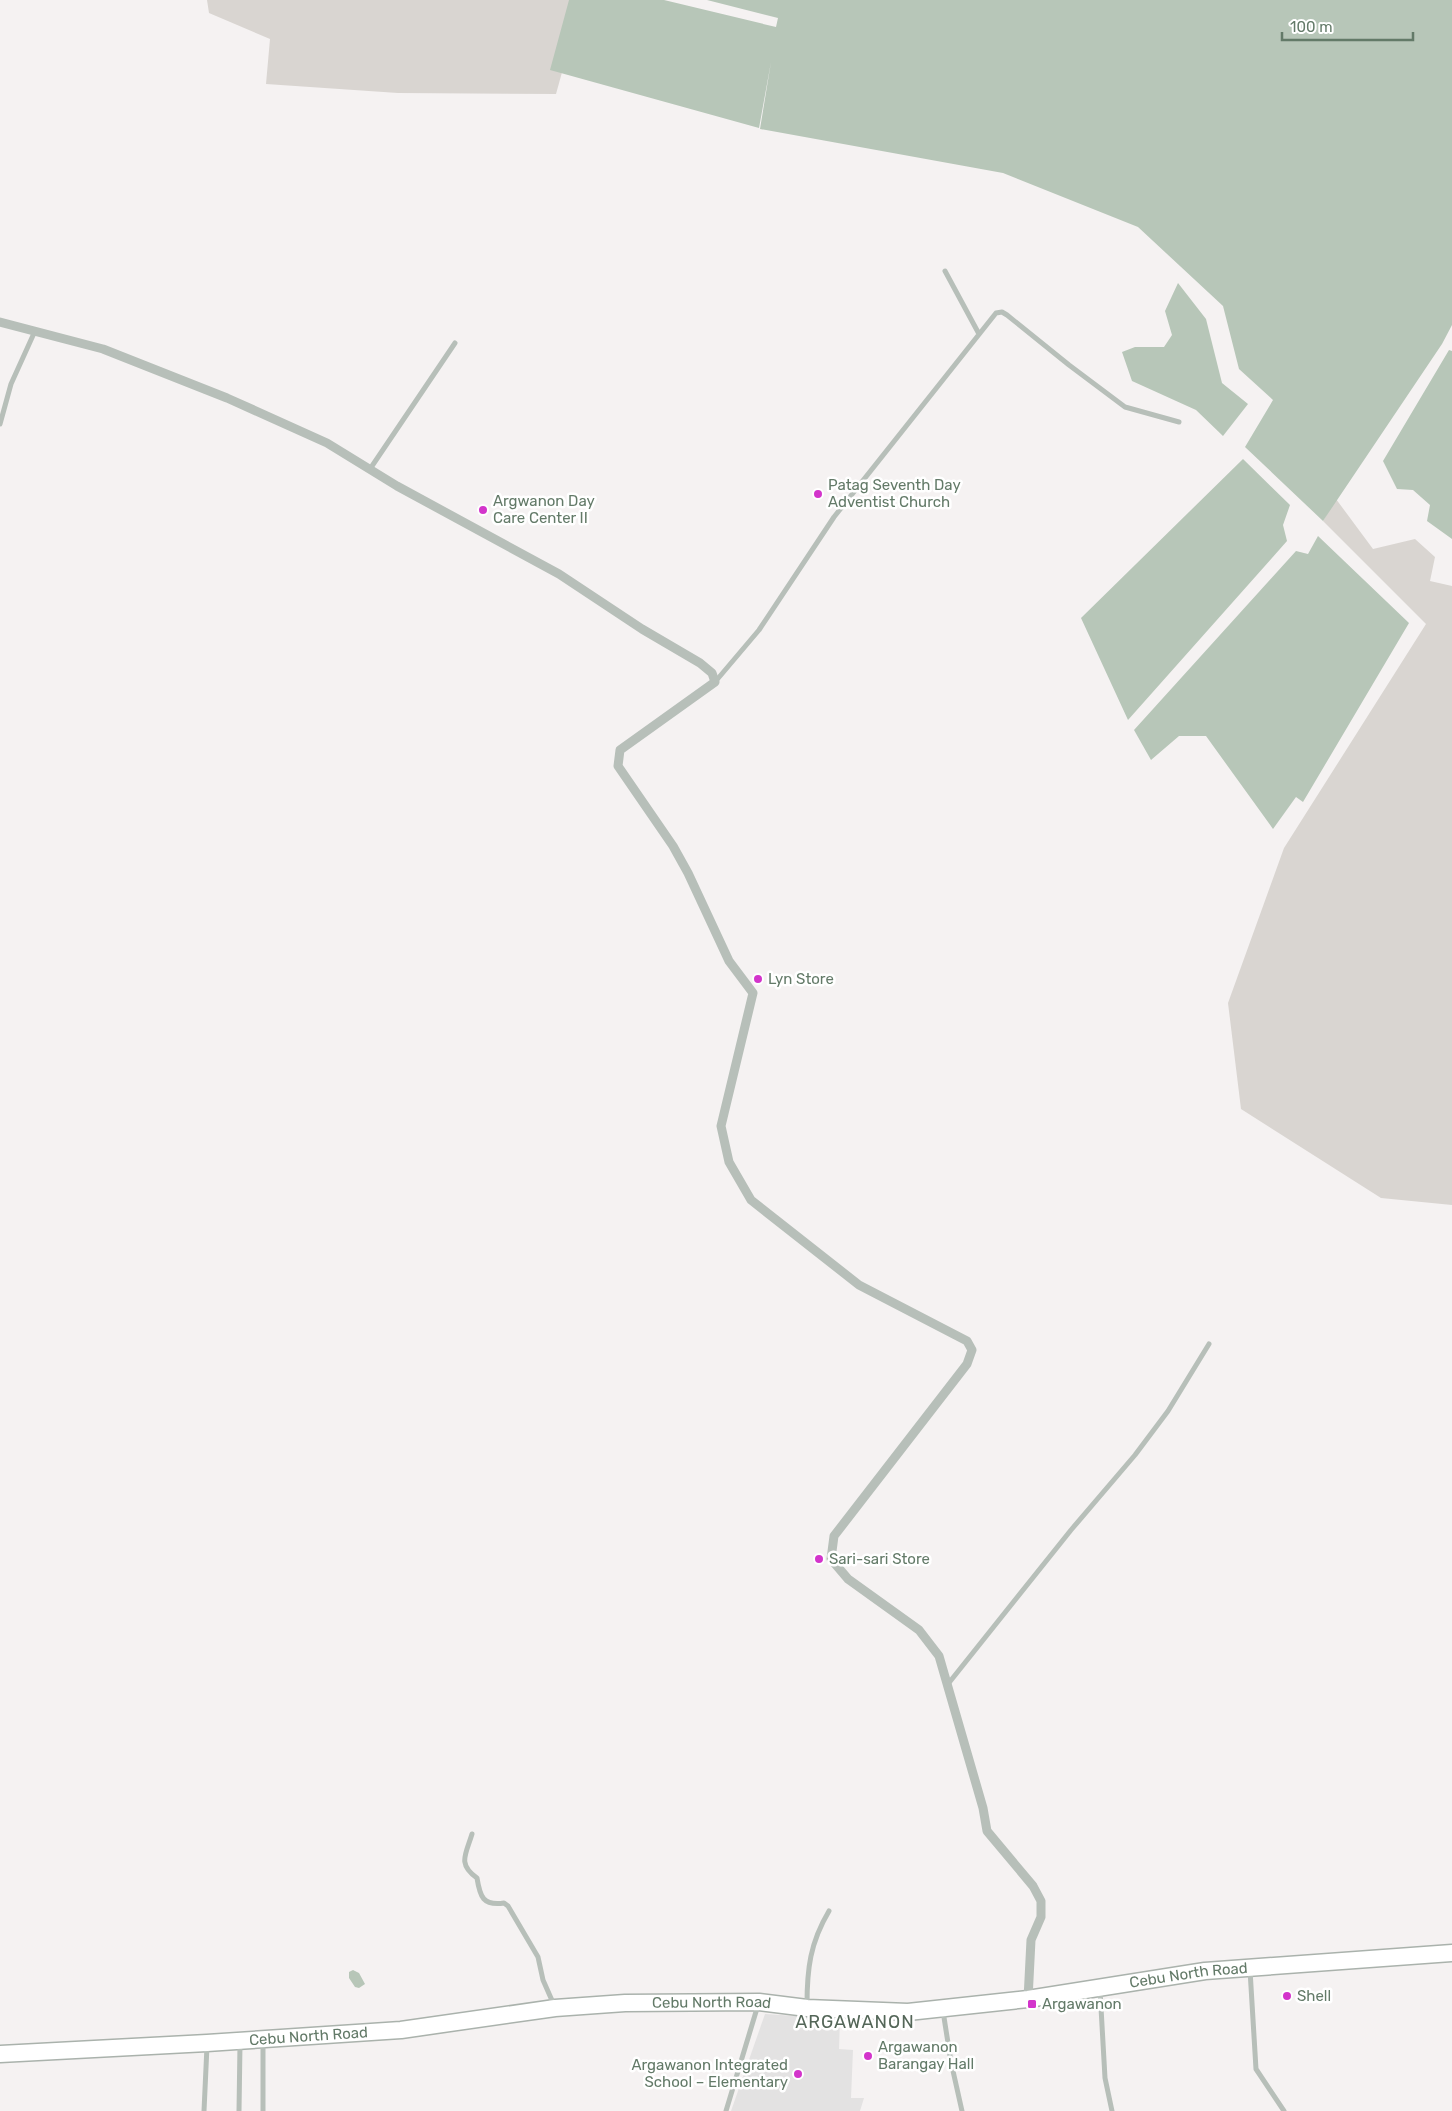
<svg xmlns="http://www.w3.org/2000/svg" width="1452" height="2111" font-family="Rubik,sans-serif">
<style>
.built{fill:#e3e2e2}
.green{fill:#d9d5d1}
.water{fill:#b7c6b8}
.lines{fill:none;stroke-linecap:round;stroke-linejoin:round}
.trunk-casing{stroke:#aab2ac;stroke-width:19}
.minor{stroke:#b7bfb9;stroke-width:5}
.tertiary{stroke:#b7bfb9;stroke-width:9}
.trunk{stroke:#fff;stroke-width:16}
.poi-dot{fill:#d334cb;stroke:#fff;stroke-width:2}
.labels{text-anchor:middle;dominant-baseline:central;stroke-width:5;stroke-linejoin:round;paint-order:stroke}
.poi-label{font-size:15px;fill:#637a68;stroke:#fff;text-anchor:start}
.street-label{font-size:15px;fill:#637a68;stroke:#fff}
.quarter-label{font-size:18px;letter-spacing:1px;fill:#546658;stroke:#fff}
</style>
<rect width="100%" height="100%" fill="#f5f2f2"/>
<path class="built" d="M765,2014L840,2019L839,2049L853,2050L851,2098H864L860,2111H731Z"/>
<path class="green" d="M207,0H582L556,94L398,93L266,84L270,39L209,13Z
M1336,499L1373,549L1415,539L1435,557L1430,581L1452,586V1205L1381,1198L1241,1109L1228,1003L1284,848L1426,624L1323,521Z"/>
<path class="water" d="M569,0H664L776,27L778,18L707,0H1452V325L1442,344L1323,521L1245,447L1273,400L1239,369L1223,306L1138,227L1003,173L760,129L771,62L759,128L550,70Z
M1178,283L1206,319L1222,383L1248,404L1223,436L1196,410L1132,381L1122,352L1135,347H1164L1172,335L1165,311Z
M1449,350L1452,351V539L1427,521L1430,505L1413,490L1397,489L1383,461Z
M1243,459L1290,505L1283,525L1287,541L1128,720L1081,618Z
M1318,536L1409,623L1303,802L1296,797L1273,829L1206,736H1179L1151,760L1134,730L1296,551L1308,554Z
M353,1970L359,1973L365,1984L359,1988L355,1987L349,1978V1972Z"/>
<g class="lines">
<defs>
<g id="trunk">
<path id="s1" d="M0,2054L207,2043L401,2030L555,2008L625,2003L759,2002L807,2008L908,2012L1028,1999L1205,1971L1452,1953"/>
</g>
</defs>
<use href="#trunk" class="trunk-casing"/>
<path class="minor" d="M945,271L979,334
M0,424L11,384L35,331
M370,469L455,343
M715,682L759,630L834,517L996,313L1002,312L1007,315L1069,365L1125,407L1179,422
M948,1684L1071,1530L1135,1455L1168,1411L1209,1344
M472,1834C466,1854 457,1864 477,1878C480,1897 483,1906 504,1903L508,1906L538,1957L543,1980L554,2005
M1250,1970L1256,2069L1284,2111
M1100,1990L1105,2078L1112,2111
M807,2005C807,1969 810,1943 829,1911
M943,2011L951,2062L962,2111
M263,2042V2111
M204,2111L207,2046
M239,2111L240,2044
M726,2111L758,2005"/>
<path class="tertiary" d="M0,322L103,349L227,398L327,443L397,486L559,574L642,629L700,663L712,673L715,682L620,750L618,766L673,846L688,873L729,961L753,993L721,1126L729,1162L751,1200L859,1285L967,1341L972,1350L967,1364L834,1536L831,1559L848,1579L919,1630L939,1656L983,1808L987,1831L1033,1886L1041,1901V1917L1031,1940L1028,1999"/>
<use href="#trunk" class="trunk"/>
</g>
<g class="poi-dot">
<circle cx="818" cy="494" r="5"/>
<circle cx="483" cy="510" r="5"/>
<circle cx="758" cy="979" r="5"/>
<circle cx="819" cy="1559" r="5"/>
<circle cx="1287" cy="1996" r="5"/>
<rect x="1027" y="1999" width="10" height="10" rx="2.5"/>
<circle cx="868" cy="2056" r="5"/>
<circle cx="798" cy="2074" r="5"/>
</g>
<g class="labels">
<g class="poi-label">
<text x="828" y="485">Patag Seventh Day<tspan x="828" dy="17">Adventist Church</tspan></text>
<text x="493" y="501">Argwanon Day<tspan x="493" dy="17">Care Center II</tspan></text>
<text x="768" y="979">Lyn Store</text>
<text x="829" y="1559">Sari-sari Store</text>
<text x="1297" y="1996">Shell</text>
<text x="1042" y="2004">Argawanon</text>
<text x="878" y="2047">Argawanon<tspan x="878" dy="17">Barangay Hall</tspan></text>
<text x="788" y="2065" text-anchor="end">Argawanon Integrated<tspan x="788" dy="17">School – Elementary</tspan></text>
</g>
<g class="street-label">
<text stroke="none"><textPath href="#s1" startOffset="1194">Cebu North Road</textPath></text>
<text stroke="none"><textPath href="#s1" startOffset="714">Cebu North Road</textPath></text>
<text stroke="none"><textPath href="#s1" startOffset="309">Cebu North Road</textPath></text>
</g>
<g class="quarter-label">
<text x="855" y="2022">ARGAWANON</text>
</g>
</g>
<path d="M1282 32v8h131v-8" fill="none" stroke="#637a68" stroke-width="2.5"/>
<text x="1290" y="32" font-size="15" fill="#637a68" stroke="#ffffff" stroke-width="4" paint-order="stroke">100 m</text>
</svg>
